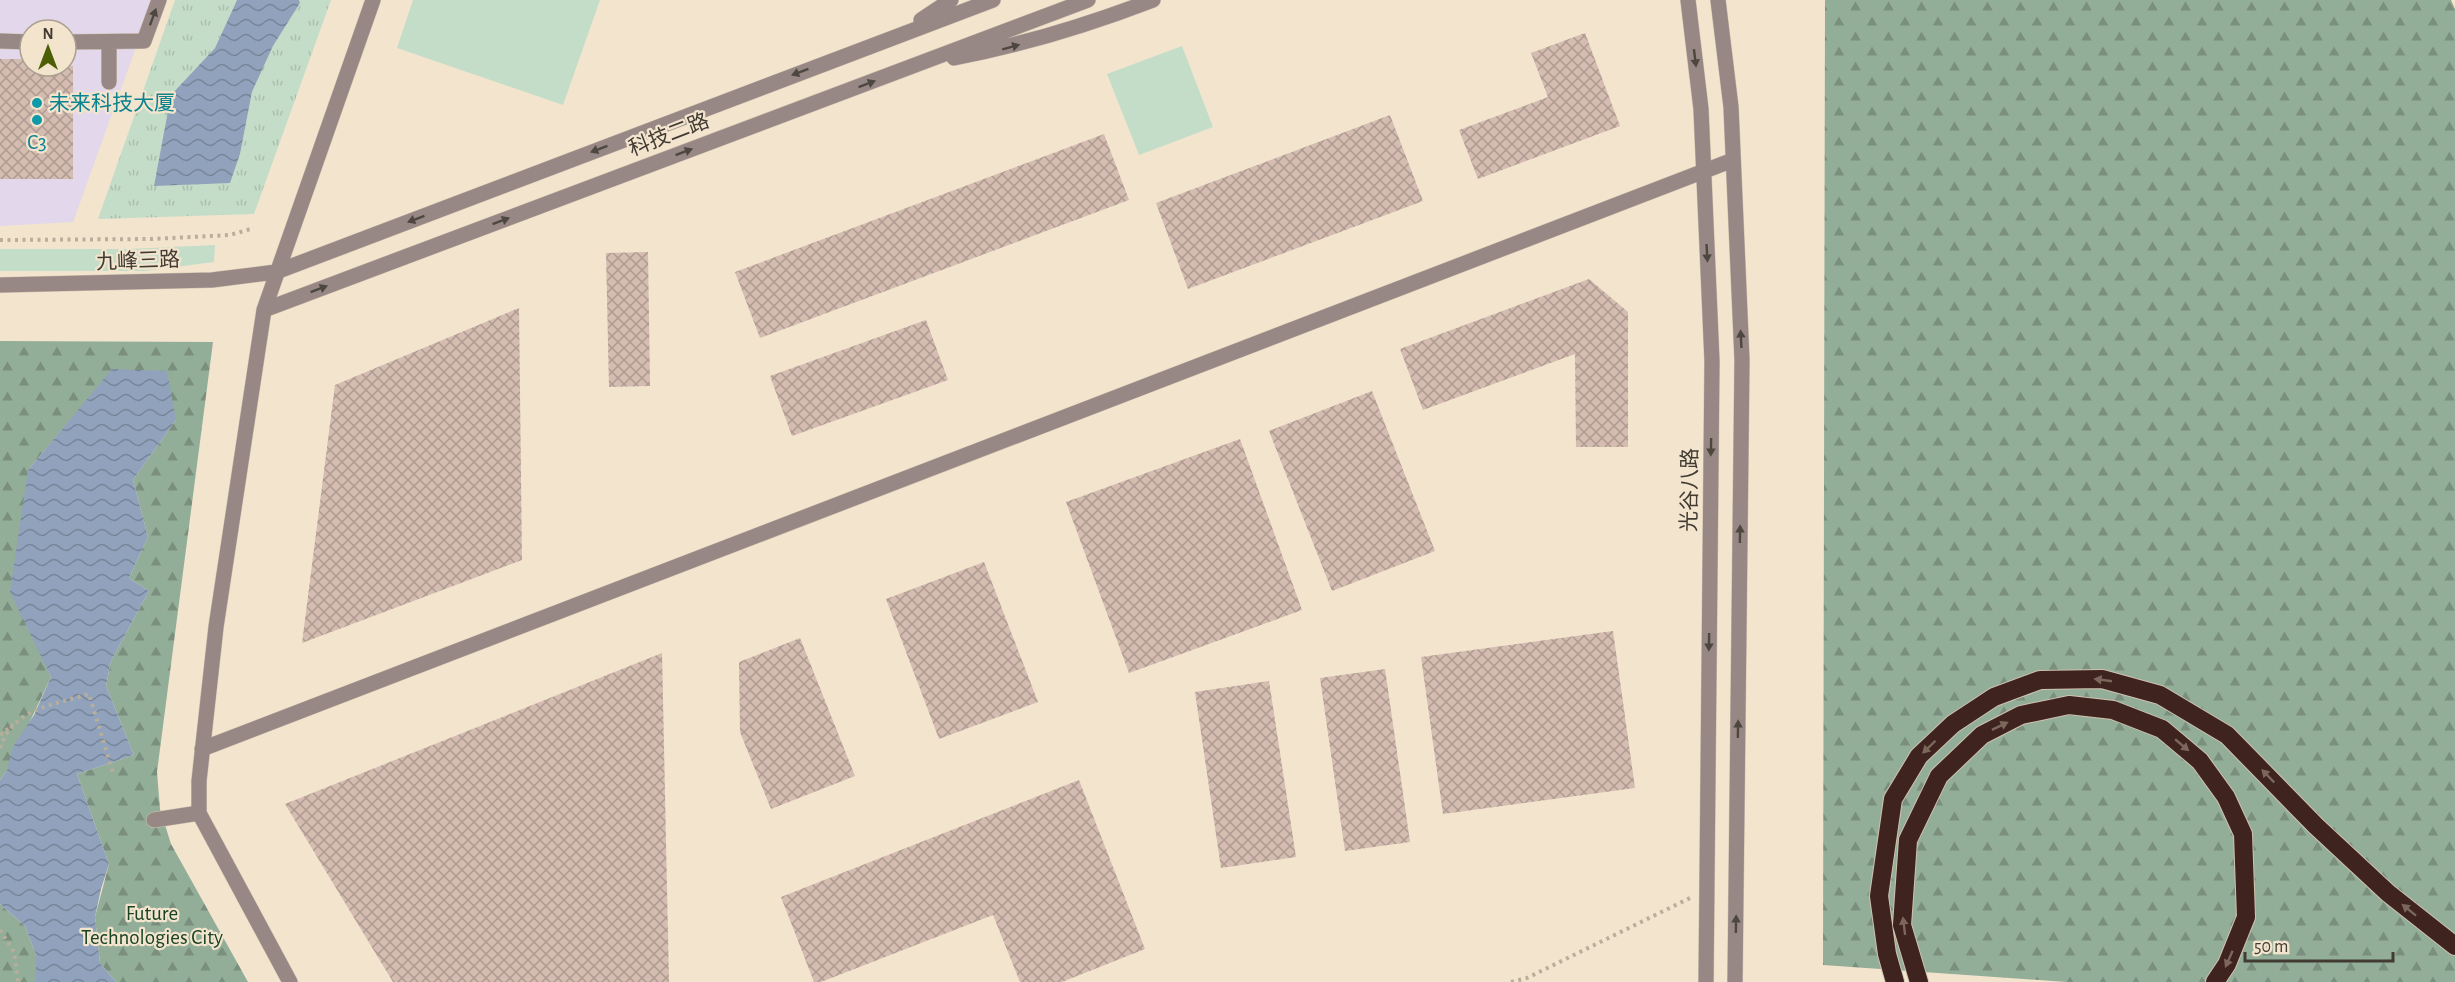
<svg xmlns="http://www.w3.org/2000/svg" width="2455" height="982" font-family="'Alegreya Sans','Noto Sans SC',sans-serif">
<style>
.commercial{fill:#e2d7eb;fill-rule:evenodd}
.grass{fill:#c4ddc8}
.forest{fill:url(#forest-firs)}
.park{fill:url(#park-tufts)}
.water{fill:url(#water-waves)}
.building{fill:url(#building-cross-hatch)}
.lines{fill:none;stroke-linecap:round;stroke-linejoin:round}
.minor-casing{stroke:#cfc2af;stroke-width:16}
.highway-casing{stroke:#cfc2af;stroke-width:20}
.path{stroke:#b9ad9c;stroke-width:4;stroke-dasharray:3 4.5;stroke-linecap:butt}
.minor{stroke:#978885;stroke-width:15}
.highway{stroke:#3e231f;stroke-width:18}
.oneway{fill:#4e473f}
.oneway2{fill:#7d675c}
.culture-dot{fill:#0f9aa8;stroke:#f3e4ce;stroke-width:2}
.labels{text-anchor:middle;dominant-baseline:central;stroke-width:4.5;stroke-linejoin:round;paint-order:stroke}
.culture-label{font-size:21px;fill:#0d838f;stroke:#f3e4ce;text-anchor:start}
.street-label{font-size:21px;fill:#413b33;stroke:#f3e4ce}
.park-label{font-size:21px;fill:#174323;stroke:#f3e4ce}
</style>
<defs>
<pattern id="forest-firs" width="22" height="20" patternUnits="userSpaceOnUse" patternTransform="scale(1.5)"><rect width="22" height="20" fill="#93ae98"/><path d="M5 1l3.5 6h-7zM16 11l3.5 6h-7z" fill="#7a8f7d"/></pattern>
<pattern id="park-tufts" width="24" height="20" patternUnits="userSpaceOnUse" patternTransform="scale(1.5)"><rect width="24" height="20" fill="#c4ddc8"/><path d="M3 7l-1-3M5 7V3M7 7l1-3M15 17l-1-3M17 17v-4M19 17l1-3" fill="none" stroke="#aabfac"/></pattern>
<pattern id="water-waves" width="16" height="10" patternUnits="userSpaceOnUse" patternTransform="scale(1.5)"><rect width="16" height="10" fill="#90a2bc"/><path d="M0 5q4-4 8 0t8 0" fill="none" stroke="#778599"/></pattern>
<pattern id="building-cross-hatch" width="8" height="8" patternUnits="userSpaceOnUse" patternTransform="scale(1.5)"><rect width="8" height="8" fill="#d4bcb0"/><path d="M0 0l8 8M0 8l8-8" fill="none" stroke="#ae9a90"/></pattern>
</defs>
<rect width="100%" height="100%" fill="#f3e4ce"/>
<path class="commercial" d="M0,0H153L73,222L0,226ZM30,30H66V66H30Z"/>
<path class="grass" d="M413,0H600L563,105L397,48Z
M1182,46L1213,127L1139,155L1107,74Z
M215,245L214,262L145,271H0V249H128Z"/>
<path class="forest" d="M1825,0H2451L2455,9V982H2066L1823,965Z
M0,341L213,342L157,772L160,809L171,844L248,982H116L100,963L95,917L109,864L77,774L134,755L106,686L111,661L149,591L129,578L148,537L133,480L176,420H70L28,470L34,639L51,677L7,770L0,780Z
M0,904L25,926L36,955V982H0Z"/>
<path class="park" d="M175,0H237L215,48L171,95L155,186L240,154L252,92L273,46L300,3L299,0H331L254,214L98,219Z"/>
<path class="water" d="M237,0H299L300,3L273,46L252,92L240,154L230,183L154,186L171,95L215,48Z
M112,369L167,371L176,420L133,480L148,537L129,578L149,591L111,661L106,686L134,755L77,774L109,864L101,889L95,917L100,963L116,982H36V955L25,926L0,904V780L7,770L13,747L34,715L51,677L10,592L28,470Z"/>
<path class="building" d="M1585,33L1620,126L1478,179L1459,130L1548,97L1531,53Z
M0,59H30V66H73V179H0Z
M1390,115L1423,201L1188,289L1156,203Z
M1104,134L1129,200L760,338L735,272Z
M648,252L650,386L609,387L606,253Z
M1589,279L1628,312V447H1576L1575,354L1423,410L1400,349Z
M519,308L522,560L302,643L335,385Z
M926,320L948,380L792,436L770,376Z
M1372,391L1435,551L1332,591L1269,431Z
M1240,439L1302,610L1129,673L1066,502Z
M984,562L1038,702L939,739L886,599Z
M1613,631L1635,788L1443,814L1421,657Z
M800,638L855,776L771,809L740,732L739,662Z
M662,653L669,982H393L285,804Z
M1385,669L1410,842L1345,851L1320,678Z
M1269,681L1296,857L1221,868L1195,692Z
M1079,780L1145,949L1062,982H1020L993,915L821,982H814L781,897Z"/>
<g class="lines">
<defs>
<path id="minor" d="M1688,0L1701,109L1712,361L1706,982
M1718,0L1731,107L1742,360L1735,982
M921,20L951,0
M0,41L30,42
M66,42L144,41L159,0
M109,42V82
M954,58C1022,45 1088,25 1153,0
M0,285L212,280L276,272L993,0
M264,310L1088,0
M202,749L1733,160
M154,820L199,813
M290,982L199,813V781L216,627L264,310L373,0"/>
<path id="highway" d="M1895,982L1887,954L1879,896L1893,799L1919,756L1953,724L1994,697L2040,680L2102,679L2160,695L2227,735L2316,826L2388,893L2455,946
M1919,982L1902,925L1908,840L1939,776L1982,735L2021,715L2069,705L2113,710L2162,729L2200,761L2226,797L2243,834L2246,917L2227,964L2215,982"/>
</defs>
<use href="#minor" class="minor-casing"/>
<use href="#highway" class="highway-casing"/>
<path class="path" d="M0,240L152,239L230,235L254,228
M0,733L2,734L13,724
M0,748C13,708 54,705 89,694L113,773
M0,930L14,952L18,982
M1511,982L1527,978L1692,897"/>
<use href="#minor" class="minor"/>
<use href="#highway" class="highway"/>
</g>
<defs><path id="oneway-solid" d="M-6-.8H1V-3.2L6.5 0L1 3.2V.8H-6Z" transform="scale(1.5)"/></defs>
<g class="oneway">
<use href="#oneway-solid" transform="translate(153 17) rotate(-70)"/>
<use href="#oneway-solid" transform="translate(1011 47) rotate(-15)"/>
<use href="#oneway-solid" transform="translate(1695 58) rotate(83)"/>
<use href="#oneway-solid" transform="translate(800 72) rotate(159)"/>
<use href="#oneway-solid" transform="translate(867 84) rotate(-21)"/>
<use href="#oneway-solid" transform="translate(599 149) rotate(159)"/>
<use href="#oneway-solid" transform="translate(684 152) rotate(-21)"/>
<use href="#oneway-solid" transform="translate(416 219) rotate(159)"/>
<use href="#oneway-solid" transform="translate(501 221) rotate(-21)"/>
<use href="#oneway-solid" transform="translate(1707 253) rotate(87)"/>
<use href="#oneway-solid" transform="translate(319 289) rotate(-21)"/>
<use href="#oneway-solid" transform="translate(1741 339) rotate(-93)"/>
<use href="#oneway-solid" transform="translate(1711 447) rotate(91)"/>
<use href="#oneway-solid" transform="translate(1740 534) rotate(-89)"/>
<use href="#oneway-solid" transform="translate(1709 642) rotate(91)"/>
<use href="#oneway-solid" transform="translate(1738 729) rotate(-89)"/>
<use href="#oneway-solid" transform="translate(1736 924) rotate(-89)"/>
</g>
<g class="oneway2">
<use href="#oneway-solid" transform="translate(2103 680) rotate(-172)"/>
<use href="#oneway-solid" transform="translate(2000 726) rotate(-26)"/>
<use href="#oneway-solid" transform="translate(2182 745) rotate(40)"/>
<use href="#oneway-solid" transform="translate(1929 747) rotate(136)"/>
<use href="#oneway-solid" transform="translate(2268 776) rotate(-134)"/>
<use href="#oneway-solid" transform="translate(2409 910) rotate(-141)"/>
<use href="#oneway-solid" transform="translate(1904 926) rotate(-97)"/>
<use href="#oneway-solid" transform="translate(2229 959) rotate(114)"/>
</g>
<g class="culture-dot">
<circle cx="37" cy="103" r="6"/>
<circle cx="37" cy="120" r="6"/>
</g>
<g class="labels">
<g class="culture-label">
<text x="49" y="103">未来科技大厦</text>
<text x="37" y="142" text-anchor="middle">C3</text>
</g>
<g class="street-label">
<text transform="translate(669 135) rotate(-21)">科技二路</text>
<text transform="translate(138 261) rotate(-2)">九峰三路</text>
<text transform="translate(1690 490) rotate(-89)">光谷八路</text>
</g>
<g class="park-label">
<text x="152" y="913">Future<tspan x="152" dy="24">Technologies City</tspan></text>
</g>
</g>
<g transform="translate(48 48)"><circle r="28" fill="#f3e4ce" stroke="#aca090" stroke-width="1.5"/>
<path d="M0-4.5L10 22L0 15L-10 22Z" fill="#4d5f04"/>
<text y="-9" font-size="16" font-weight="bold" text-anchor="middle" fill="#413b33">N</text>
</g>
<path d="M2245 952v9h148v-9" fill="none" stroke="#413b33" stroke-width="3"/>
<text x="2254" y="952" font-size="18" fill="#413b33" stroke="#f3e4ce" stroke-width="4.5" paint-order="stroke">50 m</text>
</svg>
